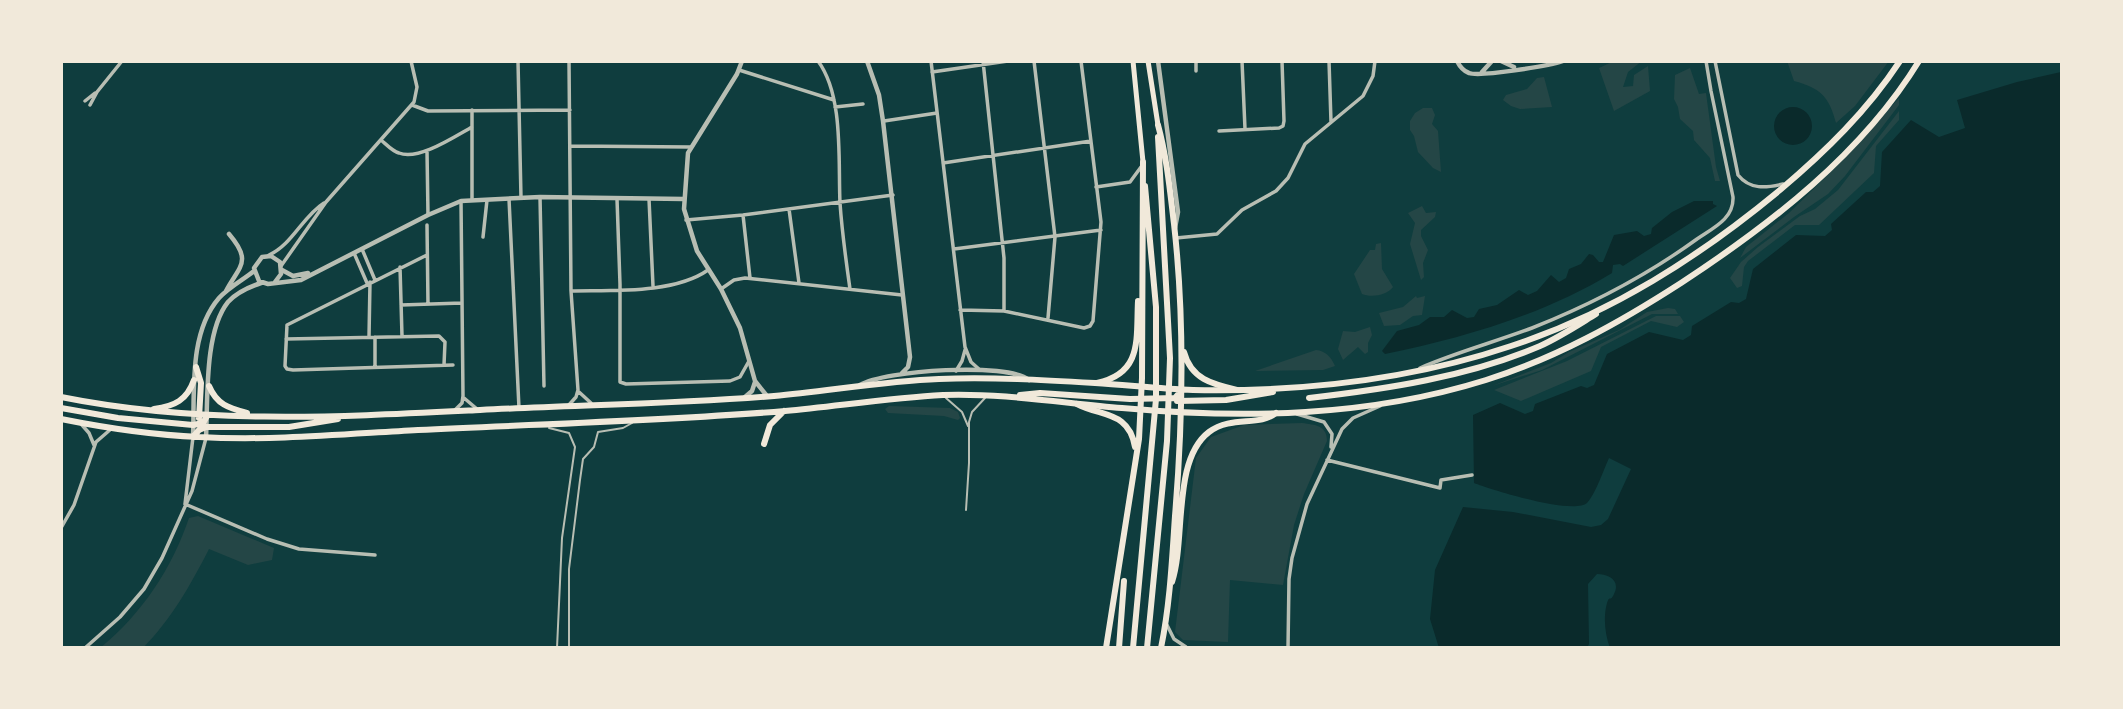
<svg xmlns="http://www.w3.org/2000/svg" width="2123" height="709" font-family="'DM Sans',sans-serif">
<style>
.green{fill:#244646}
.water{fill:#0a2a2b}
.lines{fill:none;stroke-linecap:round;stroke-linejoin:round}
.service{stroke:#b8beb3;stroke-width:2}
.minor{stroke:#b8beb3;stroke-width:3.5}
.tertiary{stroke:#b8beb3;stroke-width:4.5}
.primary{stroke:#f1e9da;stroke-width:5}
.trunk{stroke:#f1e9da;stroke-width:6}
.motorway{stroke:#f1e9da;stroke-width:6}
</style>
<rect width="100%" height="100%" fill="#0f3d3e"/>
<path class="green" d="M1614,61H1642L1628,72L1623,87L1633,86L1634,75L1648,66L1650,91L1614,111L1599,68Z
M1787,61H1889L1855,106L1836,123C1829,96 1820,88 1794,81Z
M1690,68L1699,94L1706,93L1716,167L1720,181H1715L1710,158L1694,140L1693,131L1680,119L1678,107L1674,99L1675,75Z
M1544,77L1552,107L1520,109L1511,106L1503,100L1506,95L1527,89L1537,78Z
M1899,98V105L1845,176L1828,194L1794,217L1740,258L1746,247L1789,213L1843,160Z
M1423,108H1432L1435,115L1432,124L1438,131L1441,172L1433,168L1418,152L1414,136L1410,130V121L1415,113Z
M1899,111V120L1876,146L1874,173L1819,225H1795L1748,261L1744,267L1742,286L1737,288L1730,278L1741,262L1758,247L1800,216L1815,209L1838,190Z
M1422,206L1426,213L1436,212L1435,217L1421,230V236L1428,250L1423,263L1424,277L1421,280L1410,244L1415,223L1408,213Z
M1381,243L1382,269L1393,287C1387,295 1372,298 1362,294L1354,274L1370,250H1375L1376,244Z
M1416,296L1417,298L1425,296L1422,315L1413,316L1400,325L1384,326L1379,313L1403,307Z
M1668,308L1675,309L1678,314H1652L1542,370L1492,386L1551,363L1569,352L1619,330L1647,312Z
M1656,316H1680L1684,322L1677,327L1651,321L1601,347L1591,371L1521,401L1494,390L1567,361Z
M1370,327L1372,335L1368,343V352L1365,354L1358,347L1343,360L1338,349L1343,331L1355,332Z
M1316,350C1326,351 1331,357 1335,366L1323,370L1255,371Z
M889,406L950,408L958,412L960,418L958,420L944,416L888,413L885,409Z
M1302,423C1315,425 1327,425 1327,441L1304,494L1294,525L1283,585L1230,580L1228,642L1183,640L1175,632L1196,458L1211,437L1244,425Z
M198,516L274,548L272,560L248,565L209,549C190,586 172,618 143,648H100C142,614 172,568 189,518Z"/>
<path class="water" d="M2061,72L2062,648H1610C1605,635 1603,617 1607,603C1610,594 1610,603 1614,594C1621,580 1608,574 1597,574L1588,584L1589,644L1587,648H1439L1430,619L1435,570L1463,507L1513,512L1591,527L1601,525L1608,519L1631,469L1609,458C1604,469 1595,495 1587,503C1573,515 1492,490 1474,483L1473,415L1500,403L1525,414L1533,411L1535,404L1581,386L1587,388L1594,385L1607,354L1649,332L1683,340L1691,335L1692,326L1731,302L1739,303L1746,299L1753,269L1796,235L1825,236L1832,230L1831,224L1866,192H1873L1880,186L1882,152L1911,120L1939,137L1965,128L1957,100L2017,82Z
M1774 126a19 19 0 1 1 38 0a19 19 0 1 1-38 0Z
M1694,201H1713V204L1717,206L1623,266L1620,264L1613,265L1612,273C1543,315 1463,338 1385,354L1382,351L1397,331L1419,325L1430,317H1444L1452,310L1467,318L1474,317L1479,309L1497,305L1519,290L1528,295L1537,291L1551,275L1559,282L1566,278L1569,269L1581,264L1589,254L1593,255L1599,262H1603L1614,235L1637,231L1644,236L1651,234L1652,228L1672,212Z"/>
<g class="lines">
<path class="service" d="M946,398L962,412L968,426
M549,428L569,433L575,447L562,538L557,648
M966,510L969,463V422L972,412L985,398
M569,648V569L580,480L583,459L594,447L598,432L623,428L632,423"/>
<path class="minor" d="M518,61L521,198
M818,61C844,96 838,161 840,203C842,232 846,261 850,289
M931,61L965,347L971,362L980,370
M983,61L1004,258V311
M1034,61L1055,237L1048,318
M1196,61V71
M1242,61L1245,129
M1329,61L1331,122
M1715,61L1738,175C1750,190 1766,188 1783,184
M739,70L834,100
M932,72L1008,61
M85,101L95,93
M90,105L97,92L122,61
M412,105L428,111L570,110
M835,107L863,104
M472,110V200
M884,121L937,113
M1219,131L1279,128L1283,126L1284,121L1282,61
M381,140C386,144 392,151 399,153C418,161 454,137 472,127
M571,146L690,147
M427,151L428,215
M943,163L1091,141
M1096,187L1130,182L1141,167
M540,197L544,386
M509,199L519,408
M617,199L620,284V382L626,384L730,381L740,377L749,361
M649,199L653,286
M789,209L799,283
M743,215L750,278
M686,220L743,215L893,195
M427,225L428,304
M483,237L487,200
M1176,238L1217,234L1242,210L1276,191L1288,178L1305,144L1363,96L1373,76L1375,61
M362,249L375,280
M954,249L1101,230
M354,253L367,283
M269,255C292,245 303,216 324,203
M427,255L287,325L285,366L287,369L293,370L453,365
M281,266L326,202L414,102L417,87L411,61
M400,267L402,336
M721,289L734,280L745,278L902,295
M571,291C612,290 674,294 708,270
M401,305L462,303
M960,310L1004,311L1084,328L1090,326L1093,321L1101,222L1081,61
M369,337L370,282
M375,337V367
M286,339L439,336L445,342L444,365
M1420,368C1457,352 1495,342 1532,328C1590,305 1646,276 1697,239C1713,228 1734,219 1733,197L1711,91L1706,61
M956,371L962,361L965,350
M579,392L591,403
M464,398L477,409
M568,406L576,397L578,390L571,291L569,61
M455,410L462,403L463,396L461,201
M1297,414L1324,422L1332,434L1331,447
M82,425L89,433L94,445
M1327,460L1440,488L1441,480L1472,475
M185,504L267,539L299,549L375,555
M185,504L193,437
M61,528L74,505L96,442L111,429
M1167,625L1174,639L1186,647
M85,648L120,617L144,589L162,558L192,491L206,438
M1177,648H1198
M1288,648L1289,579L1292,558L1307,504L1342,429L1353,418L1380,406"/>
<path class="tertiary" d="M742,61L737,74L688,153L684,209L697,251L721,289L740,328L755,381L767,396
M867,61L879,95L883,121L910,357L908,367L902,373
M1158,61L1178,212L1175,228
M1457,61C1460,67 1463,71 1469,73C1480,77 1549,66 1563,61
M1501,61L1514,67
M1482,72L1492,61
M282,270L293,276L308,273
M275,282L281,274L280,262L271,256L262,257L254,268L259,281L268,284L301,280L428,215L461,201L540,197L684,199
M226,291C239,266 253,262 229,234
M860,385C885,370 1007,362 1029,380
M745,397L752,391L755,382
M193,437C195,393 188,334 219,298C229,287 243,280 254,271
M206,438C208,400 204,332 228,302C237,292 249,287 261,283"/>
<path class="primary" d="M1133,61L1143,162
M1148,61L1158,125"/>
<path class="trunk" d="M196,367L201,383L199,418
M209,386C217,405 229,408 247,413
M1020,395L1040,393L1130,399L1175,398L1181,391
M61,397C200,425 340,417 480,410C578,405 676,404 774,396C829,391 884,381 939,379C991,377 1044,380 1095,383C1128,385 1160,389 1193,390C1300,392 1410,380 1511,346C1612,313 1699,257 1780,190C1826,151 1867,111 1900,61
M1177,401L1226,400L1273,392
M61,408L118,418L193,425L203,423L207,416
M154,409C175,406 187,400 194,380
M61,419C106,428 153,435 199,437C272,441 345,434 418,430C540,424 663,421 785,411C838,406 890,398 943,395C1003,393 1062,403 1122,408C1244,419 1368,417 1486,380C1556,358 1619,323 1681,283C1771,224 1862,154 1919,61
M193,437L199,430L206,427H289L338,419
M764,444L770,425L784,411"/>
<path class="motorway" d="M1158,125C1167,158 1170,191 1174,224C1185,321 1183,419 1175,516C1172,560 1170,604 1161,648
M1184,352C1191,379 1212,384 1237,390
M1097,383C1143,373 1136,339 1138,301
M1309,398C1387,389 1467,377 1540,346C1560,337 1578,325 1596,314
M1077,404C1102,417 1129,411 1135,447
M1172,582C1186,539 1172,460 1209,432C1232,415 1259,427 1276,413
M1106,648L1139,439L1142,378L1143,162
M1119,648L1124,581
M1133,648L1156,399V307L1145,186
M1147,648L1167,441L1170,358L1158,137"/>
</g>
<rect width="2123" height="709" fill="none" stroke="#f1e9da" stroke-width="126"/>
</svg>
